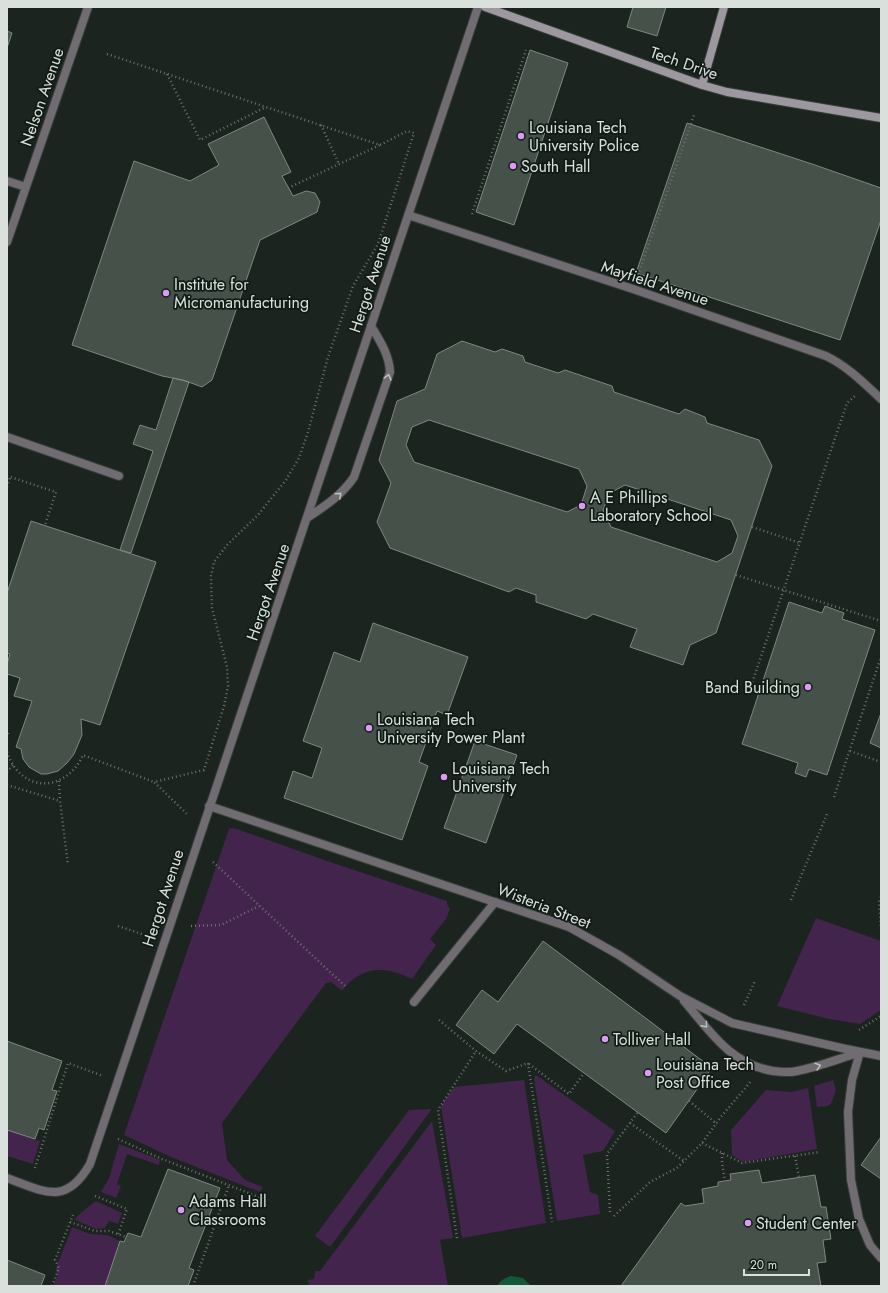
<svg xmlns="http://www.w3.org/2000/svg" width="888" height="1293" font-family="Jost,sans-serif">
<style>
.green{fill:#42244c}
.water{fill:#125938}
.building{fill:#46514a;stroke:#7d8881;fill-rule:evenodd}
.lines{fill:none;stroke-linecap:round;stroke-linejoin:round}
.lane-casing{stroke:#363e39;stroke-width:10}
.street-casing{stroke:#363e39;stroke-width:10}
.secondary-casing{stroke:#363e39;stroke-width:10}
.path{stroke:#6b736d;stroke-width:2.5;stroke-dasharray:1 3;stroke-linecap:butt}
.lane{stroke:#706c71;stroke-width:8}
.street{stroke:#706c71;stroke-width:8}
.secondary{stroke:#9d979f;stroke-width:8}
.oneway{stroke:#babebc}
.poi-dot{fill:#dd99f3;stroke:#111b15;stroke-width:1.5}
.labels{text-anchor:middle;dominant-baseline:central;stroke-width:3.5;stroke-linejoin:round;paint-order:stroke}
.street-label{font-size:16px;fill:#dae1dc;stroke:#111b15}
.poi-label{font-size:16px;fill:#dae1dc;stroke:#111b15;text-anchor:start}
</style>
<rect width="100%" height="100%" fill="#1b241e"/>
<path class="green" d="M232,828L237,829L333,863L447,901V904L450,909L446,919L430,939L436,945L412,979C385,966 362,965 342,991L331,982L326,983L222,1123L227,1160L245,1180L263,1187L260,1192L171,1157L124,1135L229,829Z
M816,918L881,941V1010L860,1024L829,1019L777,1006Z
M536,1075L615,1131L603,1151L583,1155L590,1192L598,1195L600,1214L557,1221L534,1079Z
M524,1080L546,1223L462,1238L441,1106L454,1087Z
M833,1080L836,1090L831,1104L827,1106L817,1107L814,1086Z
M808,1088L817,1149L743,1162L732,1155L731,1130L766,1090L791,1092Z
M432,1109L330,1247L315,1236L409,1110Z
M432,1121L453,1238L440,1240L448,1286H309L308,1280L314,1279L315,1271H320Z
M7,1130L40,1141L33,1164L7,1156Z
M119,1144L160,1160L159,1165L127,1154L117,1184L121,1186L116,1198L101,1192L109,1178Z
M96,1201L122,1213L118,1224L109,1221L105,1228L96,1229L75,1220C77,1214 90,1206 96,1201Z
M72,1227L90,1234L107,1235L120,1241L105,1286H53L57,1277L56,1268Z"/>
<path class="water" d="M511,1276L523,1278L531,1286H497C501,1280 505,1278 511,1276Z"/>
<path class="building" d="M633,7H666L657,36L627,27Z
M7,31L12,33L7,48Z
M530,50L568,63L514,225L476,212Z
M264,117L291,172L282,176L293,196L306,191L315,193L320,202L317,212L260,240L212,380L202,387L183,380L162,376L72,345L134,161L190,181L219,165L208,144Z
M687,123L812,164L881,188V220L840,340L636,273Z
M462,341L495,352L502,349L523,356L525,362L558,373L565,370L612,386L614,392L679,414L685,409L705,417L707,423L759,440L772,466L716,633L690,645L683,665L630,647L637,629L593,614L586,619L536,602V595L516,588L509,592L390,548L377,522L391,483L379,460L397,401L425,389L437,354ZM429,420L579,469L587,486L581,505L567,512L414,462L406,445L412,427ZM625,485L731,520L738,536L732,553L717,562L611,527L603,510L610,493Z
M173,378L189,382L131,553L120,550L153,451L133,444L140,425L156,430Z
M31,521L156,562L100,725L81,719L82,735L74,754L67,763L58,771L47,774H41L29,767L23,759L21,749L16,747L32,701L14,696L20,678L7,674V664L10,654L7,653V593Z
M789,602L822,613L825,606L844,613L842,619L875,630L827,775L809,769L806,777L795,773L798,763L742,744Z
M373,623L468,657L447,715L437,711L419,762L428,766L402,840L284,798L293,771L312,778L322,748L303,741L334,652L360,662Z
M881,713V748L870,743Z
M475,741L517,755L486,843L444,828Z
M543,941L712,1068L666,1133L517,1024L494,1054L456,1025L482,990L498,1002Z
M7,1041L62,1061L52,1090L57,1091L44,1130L39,1128L35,1139L7,1130Z
M881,1137V1179L861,1165Z
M168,1169L220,1188L189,1268L194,1270L188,1286H105L120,1241L124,1242L128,1233L141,1237Z
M759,1170L762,1183L815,1175L821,1207H826L831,1239L823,1240L826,1262L817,1263L821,1286H621L681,1203L685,1206L704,1203L702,1189L718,1186V1182L731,1180L730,1174Z
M7,1260L45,1275L41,1286H7Z"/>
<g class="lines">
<defs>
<path id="lane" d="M7,437L119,476
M307,518C325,506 342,495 354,477L390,372C389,354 380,341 371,326
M414,1002L495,902
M860,1052L852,1080L848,1112L851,1180L859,1219L870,1245L881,1258"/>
<path id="street" d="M7,181L26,187
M408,215L633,289L826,356C847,366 864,383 881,399
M7,242L88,7
M209,806L569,927L619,955L680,996L732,1023L846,1049L881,1056
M684,1001C710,1031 730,1064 773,1071C780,1072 789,1073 797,1071C818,1067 838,1059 858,1053
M7,1178C45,1192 66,1206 90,1164L478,7"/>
<path id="secondary" d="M485,7L702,85L727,92L881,118
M702,85L724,7"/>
</defs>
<use href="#lane" class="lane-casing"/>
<use href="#street" class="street-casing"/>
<use href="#secondary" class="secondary-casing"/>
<path class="path" d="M107,54L380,145L407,131L414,133L378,244L353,286L328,357L308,432L299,458L286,480L258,515L227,545L214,562L211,576L212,608L227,667L228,686L224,706L204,770L154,782L188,815
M167,74L200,140L266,107
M321,125L339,164
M288,188L380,145
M472,214L526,50
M638,275L694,115
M7,476L56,492L45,525
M7,487L10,477
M752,527L800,543
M736,575L881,621
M751,686L847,403L856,395
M7,731H9L7,736
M850,751L881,762
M7,752C9,758 12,764 16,769C37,795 71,783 83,755L154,782
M7,772L13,765
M59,781L60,801
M7,785L60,801L68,865
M834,797L881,657
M213,862L345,986
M881,897L879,902L881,927
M791,900L827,814
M118,926L148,936
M191,926L221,925L259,906
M744,1005L755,981
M439,1020L476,1051L506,1071L528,1063L552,1222
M859,1030L881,1016
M529,1064L569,1094L584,1073
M689,1101L717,1124
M630,1123L684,1161
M118,1139L162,1159L269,1201
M702,1143L742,1163L820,1152
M722,1153V1163L725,1181
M795,1156L799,1177
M35,1168L68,1063L103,1076
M95,1196L127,1209L118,1235
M610,1212L607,1154L638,1112
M614,1216L650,1182L677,1168L702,1143L720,1118L752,1080
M70,1222L95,1231H109L126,1237
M457,1238L438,1110L476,1051
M52,1286L59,1268L55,1260L73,1215
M193,1286L229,1185"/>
<use href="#lane" class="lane"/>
<use href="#street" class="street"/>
<use href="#secondary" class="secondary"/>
</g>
<defs><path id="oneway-chevron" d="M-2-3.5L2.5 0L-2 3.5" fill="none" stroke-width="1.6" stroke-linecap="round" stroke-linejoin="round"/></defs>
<g class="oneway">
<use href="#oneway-chevron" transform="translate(388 377) rotate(-75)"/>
<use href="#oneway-chevron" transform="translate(339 495) rotate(-42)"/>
<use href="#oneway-chevron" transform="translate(705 1025) rotate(49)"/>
<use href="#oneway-chevron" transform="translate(818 1066) rotate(-17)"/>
</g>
<g class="poi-dot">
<circle cx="521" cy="136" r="4"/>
<circle cx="513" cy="166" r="4"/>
<circle cx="166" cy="293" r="4"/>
<circle cx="582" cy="506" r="4"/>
<circle cx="808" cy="687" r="4"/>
<circle cx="369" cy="728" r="4"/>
<circle cx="444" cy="777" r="4"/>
<circle cx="605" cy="1039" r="4"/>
<circle cx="648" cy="1073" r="4"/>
<circle cx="181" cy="1210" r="4"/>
<circle cx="748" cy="1223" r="4"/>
</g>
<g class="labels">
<g class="street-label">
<text transform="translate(684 63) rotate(19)">Tech Drive</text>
<text transform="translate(42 97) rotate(-71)">Nelson Avenue</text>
<text transform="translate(655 283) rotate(18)">Mayfield Avenue</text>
<text transform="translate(370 284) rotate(-72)">Hergot Avenue</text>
<text transform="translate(268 592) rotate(-71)">Hergot Avenue</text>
<text transform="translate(163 898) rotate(-72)">Hergot Avenue</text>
<text transform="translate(544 906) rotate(21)">Wisteria Street</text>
</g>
<g class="poi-label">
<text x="529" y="127">Louisiana Tech<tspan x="529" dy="18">University Police</tspan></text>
<text x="521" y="166">South Hall</text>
<text x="174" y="284">Institute for<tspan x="174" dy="18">Micromanufacturing</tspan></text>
<text x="590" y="497">A E Phillips<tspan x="590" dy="18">Laboratory School</tspan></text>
<text x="800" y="687" text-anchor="end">Band Building</text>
<text x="377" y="719">Louisiana Tech<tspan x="377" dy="18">University Power Plant</tspan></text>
<text x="452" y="768">Louisiana Tech<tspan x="452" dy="18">University</tspan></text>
<text x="613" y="1039">Tolliver Hall</text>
<text x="656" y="1064">Louisiana Tech<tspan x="656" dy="18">Post Office</tspan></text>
<text x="189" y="1201">Adams Hall<tspan x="189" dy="18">Classrooms</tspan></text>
<text x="756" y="1223">Student Center</text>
</g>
</g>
<rect width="888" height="1293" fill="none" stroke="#dae1dc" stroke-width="16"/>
<path d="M744 1269v6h65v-6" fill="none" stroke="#dae1dc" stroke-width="2"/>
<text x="750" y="1269" font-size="12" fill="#dae1dc" stroke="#111b15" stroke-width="3" paint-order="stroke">20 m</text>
</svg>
